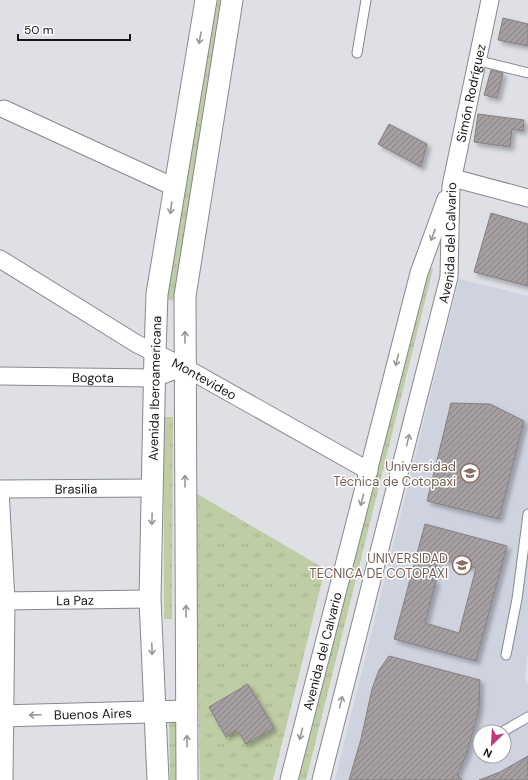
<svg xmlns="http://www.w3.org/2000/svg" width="528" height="780" font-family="'DM Sans',sans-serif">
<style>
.built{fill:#cfd3e0;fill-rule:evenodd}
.grass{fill:url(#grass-tufts)}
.building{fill:url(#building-hatch);stroke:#867f82;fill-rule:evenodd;filter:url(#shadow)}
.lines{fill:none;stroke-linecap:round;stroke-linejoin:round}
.service-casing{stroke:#87898e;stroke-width:11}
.minor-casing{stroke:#87898e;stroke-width:19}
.tertiary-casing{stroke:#87898e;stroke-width:23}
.service{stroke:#fff;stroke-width:9}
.minor{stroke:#fff;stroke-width:17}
.tertiary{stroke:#fff;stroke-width:21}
.oneway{stroke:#969798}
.labels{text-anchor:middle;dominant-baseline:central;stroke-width:3;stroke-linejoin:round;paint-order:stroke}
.street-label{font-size:13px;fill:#161719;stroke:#fff}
.education-label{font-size:13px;fill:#785e54;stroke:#fff;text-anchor:end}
</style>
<defs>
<pattern id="grass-tufts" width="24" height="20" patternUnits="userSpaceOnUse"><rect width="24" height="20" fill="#bfcda5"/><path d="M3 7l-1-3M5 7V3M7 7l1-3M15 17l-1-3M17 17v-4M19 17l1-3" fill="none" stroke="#a3af8d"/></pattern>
<pattern id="building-hatch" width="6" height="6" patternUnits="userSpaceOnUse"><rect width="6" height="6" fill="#a59fa2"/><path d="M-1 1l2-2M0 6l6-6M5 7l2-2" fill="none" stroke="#858183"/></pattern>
<filter id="shadow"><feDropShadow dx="3.5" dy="3.5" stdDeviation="2" flood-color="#0004"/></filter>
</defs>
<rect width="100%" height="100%" fill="#dee0e6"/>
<path class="built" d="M459,279L528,296V650L525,677L528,686V780H335ZM480,732H504V756H480Z"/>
<path class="grass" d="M214,0H223L175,301L167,299Z
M424,267L433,269L306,780H296Z
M164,417H173L172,619H164Z
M194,492L325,569L273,780H200Z
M169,717H177L179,780H170Z"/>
<path class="building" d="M503,18L528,24V46L498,40Z
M491,70L503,73L497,98L484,95Z
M478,114L524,120L523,131L512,129L510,147L474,142Z
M389,124L427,144L421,167L378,144Z
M491,213L528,224V286L474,272Z
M451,403L490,404L524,421L499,519L427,501Z
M425,524L507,546L476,661L394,639ZM438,558L476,568L459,633L425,623L436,581L432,580Z
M389,656L480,680L479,709L467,753L457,775L462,780H349L361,739L372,689L379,670Z
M248,684L274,728L246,744L240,734L234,731L226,737L209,707Z
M528,756V780H479L500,772Z"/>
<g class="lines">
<defs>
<path id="service" d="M357,53L366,0
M476,60L528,73
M506,655L517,599L528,514
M502,732L528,717"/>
<g id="minor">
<path d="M4,109L174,187"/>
<path d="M453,178L528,198"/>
<path id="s1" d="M0,259L137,344L184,367L369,471"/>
<path id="s2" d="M0,376L154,378L184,367"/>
<path id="s3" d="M0,489L152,488"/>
<path d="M0,490L6,601L4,780"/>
<path id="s4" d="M0,601L150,599"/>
<path id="s5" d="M289,780L419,273L446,199"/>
<path id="s6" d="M321,780L449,277L451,186L490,0"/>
</g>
<g id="tertiary">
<path id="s7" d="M0,716L186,711"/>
<path id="s8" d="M158,780L150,599L155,352L157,294L206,0"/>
<path d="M187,780L185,296L232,0"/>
</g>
</defs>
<use href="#service" class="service-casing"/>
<use href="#minor" class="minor-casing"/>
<use href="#tertiary" class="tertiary-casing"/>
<use href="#service" class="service"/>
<use href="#minor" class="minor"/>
<use href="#tertiary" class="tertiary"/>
</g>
<defs><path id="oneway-shaft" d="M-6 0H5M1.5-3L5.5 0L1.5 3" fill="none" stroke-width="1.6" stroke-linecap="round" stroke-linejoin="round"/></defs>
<g class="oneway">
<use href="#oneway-shaft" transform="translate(200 38) rotate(100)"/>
<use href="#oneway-shaft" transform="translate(171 208) rotate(98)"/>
<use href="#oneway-shaft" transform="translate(433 235) rotate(110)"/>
<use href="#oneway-shaft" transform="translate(185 337) rotate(-89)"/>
<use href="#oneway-shaft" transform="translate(397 360) rotate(104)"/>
<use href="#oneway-shaft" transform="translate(408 440) rotate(-76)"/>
<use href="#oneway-shaft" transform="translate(185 481) rotate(-90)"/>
<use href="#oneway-shaft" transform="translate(362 500) rotate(105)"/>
<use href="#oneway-shaft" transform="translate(152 519) rotate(91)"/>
<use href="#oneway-shaft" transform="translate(186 611) rotate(-90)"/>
<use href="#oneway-shaft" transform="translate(152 649) rotate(88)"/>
<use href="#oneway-shaft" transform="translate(341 702) rotate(-76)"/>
<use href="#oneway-shaft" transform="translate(35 715) rotate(178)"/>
<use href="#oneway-shaft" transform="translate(301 734) rotate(105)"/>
<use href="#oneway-shaft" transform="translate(187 741) rotate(-91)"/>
</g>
<defs>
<symbol id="university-ring" viewBox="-11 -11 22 22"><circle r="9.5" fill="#fff" stroke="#8d6e63" stroke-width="1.5"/><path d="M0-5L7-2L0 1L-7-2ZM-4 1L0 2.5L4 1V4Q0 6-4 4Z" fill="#8d6e63"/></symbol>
</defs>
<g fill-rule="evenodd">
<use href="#university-ring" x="459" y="462" width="22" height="22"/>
<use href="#university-ring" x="451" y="554" width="22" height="22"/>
</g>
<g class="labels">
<g class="street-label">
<text stroke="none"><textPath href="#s6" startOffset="705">Simón Rodríguez</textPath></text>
<text stroke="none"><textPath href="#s6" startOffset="553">Avenida del Calvario</textPath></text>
<text stroke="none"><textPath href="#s2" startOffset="93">Bogota</textPath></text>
<text stroke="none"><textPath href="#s1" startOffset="237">Montevideo</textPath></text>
<text stroke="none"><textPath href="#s8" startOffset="392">Avenida Iberoamericana</textPath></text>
<text stroke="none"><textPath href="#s3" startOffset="76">Brasilia</textPath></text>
<text stroke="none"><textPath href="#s4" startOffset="75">La Paz</textPath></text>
<text stroke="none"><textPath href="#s5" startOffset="133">Avenida del Calvario</textPath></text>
<text stroke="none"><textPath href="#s7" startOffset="93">Buenos Aires</textPath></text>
</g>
<g class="education-label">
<text x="456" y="466">Universidad<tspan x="456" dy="15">Técnica de Cotopaxi</tspan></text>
<text x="448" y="558">UNIVERSIDAD<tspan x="448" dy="15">TECNICA DE COTOPAXI</tspan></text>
</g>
</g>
<g transform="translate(492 744) rotate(205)"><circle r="19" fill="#ffffff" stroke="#a2a2a3"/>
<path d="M0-3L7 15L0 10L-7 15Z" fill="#bf3a7d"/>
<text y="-6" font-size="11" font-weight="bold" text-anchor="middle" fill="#161719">N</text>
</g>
<path d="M18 34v6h112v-6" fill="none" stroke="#161719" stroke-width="2"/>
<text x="24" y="34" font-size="12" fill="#161719" stroke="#ffffff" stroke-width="3" paint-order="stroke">50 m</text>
</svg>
